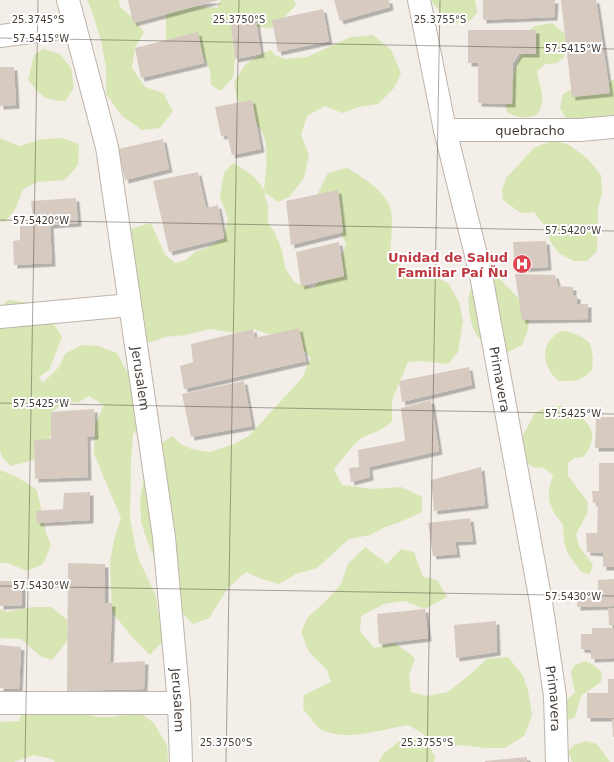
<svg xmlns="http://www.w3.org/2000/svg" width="614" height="762" font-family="'DejaVu Sans',sans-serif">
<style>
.green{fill:#d7e6b2}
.building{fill:#d7cbc1;filter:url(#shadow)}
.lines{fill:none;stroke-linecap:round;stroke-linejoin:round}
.street-casing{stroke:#beb4ab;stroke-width:24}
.street{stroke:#fff;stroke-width:22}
.ticks{fill:none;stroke:#463e37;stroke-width:1;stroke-opacity:0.45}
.labels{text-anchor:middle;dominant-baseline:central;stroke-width:4;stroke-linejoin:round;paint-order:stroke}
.street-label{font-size:13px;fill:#463e37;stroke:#fff}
.health-label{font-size:13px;font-weight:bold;fill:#be3a42;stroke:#fff;text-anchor:end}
.ticks-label{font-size:10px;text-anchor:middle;fill:#463e37;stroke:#fff;stroke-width:4;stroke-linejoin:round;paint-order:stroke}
</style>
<defs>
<filter id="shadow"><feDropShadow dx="3.5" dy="3.5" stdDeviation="0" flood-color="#0004"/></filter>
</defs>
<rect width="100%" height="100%" fill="#f3eee8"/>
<path class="green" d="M87,0H119L120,7L132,17L144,32L135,48L132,68L145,87L163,93L173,111L160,128L142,130L122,116L106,94V69L102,44L92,11Z
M221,0H294L296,5L274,28L257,27L241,24L232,37L235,59L233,77L221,91L211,85L210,70L202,53L166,40V14L182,4L217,8Z
M430,0H475L477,13L466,25L450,22Z
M552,23L566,35V45L564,57L557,63L545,64L537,71C539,90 548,96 537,115C523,119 519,118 507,112L504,91L513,79L516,65L526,46L529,30L535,26Z
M373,35L391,50L401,73L394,88L378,104L359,107L342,113L325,106L307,116L301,135L309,155L304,178L289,197L278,202L264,192L268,206V223L275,233L282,250L285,268L295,283L313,288L341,257L346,244L337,225L317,195L328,173L347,168C362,177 386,191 391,210C393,221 391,242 390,254L400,266L427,274L448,283L459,302L463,321L458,352L448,364L421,361L408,362L392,400V422L378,431L361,438L351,448L334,469L342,485L373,489L401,487L422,497V512L400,522L385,527L370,535L349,539L317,568L296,574L279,584L262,579L246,572L228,588L209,618L193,624L179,609L180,594L167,570L155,559L148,543L141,522L140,501L146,463L156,447L172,436L181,444L191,449L210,452L234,444L249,436L302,378L311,358L297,343L253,329L236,333L210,329L185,335L165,337L149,343L142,332V311L140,294L127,284L120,238L134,228L151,223L165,255L175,263L186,260L196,251L204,249L224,238L228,218L220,197L224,173L233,163C245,170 257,177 264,190C266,174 269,149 263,134C261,127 251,122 246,116C238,106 236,95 234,82L245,65L261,54L271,50L274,55L285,59L307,57L351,37Z
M43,49L60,54L71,68L74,88L65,101C44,100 41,96 28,80L34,55Z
M614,79V132L608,137L592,141L565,117L560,108L563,94L577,87L594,95Z
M0,138L19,146L43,139L63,138L79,144L78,165L65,180L37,182L23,189L16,208L5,222L0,221Z
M553,140L569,145L587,158L601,175L602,193L598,208L597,251L587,261H574L560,254L551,243L545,226L534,212L521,213L503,200L502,189L507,177L534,148Z
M491,273L499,278L524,304L530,316L527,333L522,345L510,351L496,354C488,348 481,342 476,334C470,323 464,297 473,287C478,282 485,277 491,273Z
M8,300L32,303L49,317L62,337L49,370L39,377L43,383L59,367L65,354L81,345L98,346L117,353L126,370L133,378L151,391L156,405L157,417L148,431L133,433L131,463L130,518L135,545L139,560L156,596L158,612L173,630L150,655L132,637L112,612L110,563L114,540L121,518L94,454L95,425L104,405L89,396L79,402H68L51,412C51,425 53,446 41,455C33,462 21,463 11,466L2,457L0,450V308Z
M562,331C574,332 581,336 590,343L593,357L592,370C580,382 575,381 559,381C546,371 539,351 552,338C556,335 558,332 562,331Z
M562,406C586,417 604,432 583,457L575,458L568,463V476L588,502L587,514L576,534L579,546L593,565L590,574L581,572L567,552L564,541L563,525L553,511L549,500V489L553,475L544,468L532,467L525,461L521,439L535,413L546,407Z
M0,470L17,477L37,490L46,533L51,545L43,564L27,571L8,563H0Z
M365,547L387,564L401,549L414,552L423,577L437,580L447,597L425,609L405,601L384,604L361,616L360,631L374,648L395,643L415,658L409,675L411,692L427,696L448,692L466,678L487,659L508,657L523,676L528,690L532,715L524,736L505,748H486L471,746L440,744L408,725C382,729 348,742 322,730C316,727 308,714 303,709L304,695L331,682L327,670L309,652L301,632L308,617L327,600L341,584L348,564Z
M32,607H51L67,620L68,640L52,660L40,656L21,639L0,638V609L7,612Z
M585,661L592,664L602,672L601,682L581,696L575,717L569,720C561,710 565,699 575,693L571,672L574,666Z
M40,690C59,701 77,714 99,717C112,718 126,715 139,712L154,723L167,746L168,762H55L52,759L34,755L14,762H0V722L19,721L26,703Z
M405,737L425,741L435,756L434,762H379L384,753Z
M586,741L597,744L610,762H572L568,751L574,745Z"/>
<path class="building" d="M128,0H219L133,23Z
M334,0H389L390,7L340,21Z
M483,0H555L554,17L483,20Z
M561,0H596L610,93L572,97Z
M323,9L329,41L278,52L272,20Z
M255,13L261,54L235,59L230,18Z
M468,30H536V54H519L513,63L512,104L478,103V63H468Z
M198,32L204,63L141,78L135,48Z
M0,67H14L16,105L0,106Z
M252,100L261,149L232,155L227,135L221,136L215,107Z
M163,139L169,169L125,180L118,149Z
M198,172L206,208L218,205L224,238L169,252L153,181Z
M338,190L343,232L291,245L286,201Z
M76,198L78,223L50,225L52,263L14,265L13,241L20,240V226H34L31,201Z
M546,241L548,267L515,269L513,242Z
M339,242L344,276L301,286L296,252Z
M515,274L555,275L558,286L573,287V295L577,296V304H588V319L522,320Z
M299,328L306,361L184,389L180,366L193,362L191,344L253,329L255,338Z
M469,367L472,385L402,402L399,381Z
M244,381L252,426L191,437L182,394Z
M431,400L439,451L369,467L370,477L351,482L349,468L359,467L358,450L405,441L401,408Z
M94,409L95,436L87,437L88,477L35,479L34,440L51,439V412Z
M596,417H614V448H595Z
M599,463H614V567H603V553L587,552L586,533H597L598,503H593L592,491H599Z
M481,467L485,505L434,511L431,480Z
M90,492V520L37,523L36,511L63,509L64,493Z
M470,518L473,541L455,542L457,554L433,556L428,523Z
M68,563L105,564V603H112L110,663L145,661L144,689L67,691Z
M614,579V606L577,607V592L598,591V580Z
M0,581H22V605L0,606Z
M608,608H614V625H609Z
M425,609L428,638L379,644L377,614Z
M496,621L497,652L456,658L454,625Z
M592,628H614V658L591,659V650L581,649V634H592Z
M0,645L21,647L19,689L0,688Z
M608,679H614V718H587V693H608Z
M612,719H614V737H613Z
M527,757V762H485V761Z"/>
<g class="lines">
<defs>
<g id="street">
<path id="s1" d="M68,0L107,147L164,537L179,703L181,762"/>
<path id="s2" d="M419,0L445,130L481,275L541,602L555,696L557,762"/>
<path d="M0,36L75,26"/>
<path id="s3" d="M445,130H580L614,127"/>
<path d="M0,317L130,305"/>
<path d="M0,703H179"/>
</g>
</defs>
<use href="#street" class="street-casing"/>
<use href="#street" class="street"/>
</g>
<path class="ticks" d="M0,38L614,49M0,220L614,231M0,403L614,414M0,586L614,596M25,762L38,0M226,762L239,0M427,762L440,0"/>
<defs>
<symbol id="hospital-disc" viewBox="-11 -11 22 22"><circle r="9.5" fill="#e0444e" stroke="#fff"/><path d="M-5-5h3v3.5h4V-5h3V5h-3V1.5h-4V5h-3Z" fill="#fff"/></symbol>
</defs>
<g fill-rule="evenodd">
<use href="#hospital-disc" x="511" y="253" width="22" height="22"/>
</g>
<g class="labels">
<g class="street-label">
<text stroke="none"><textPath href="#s3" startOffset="85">quebracho</textPath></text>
<text stroke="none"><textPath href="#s1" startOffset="386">Jerusalem</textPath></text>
<text stroke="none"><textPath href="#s2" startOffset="388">Primavera</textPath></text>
<text stroke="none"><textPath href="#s2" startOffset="712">Primavera</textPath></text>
<text stroke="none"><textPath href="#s1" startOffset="710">Jerusalem</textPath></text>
</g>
<g class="health-label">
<text x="508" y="257">Unidad de Salud<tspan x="508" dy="15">Familiar Paí Ñu</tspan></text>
</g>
</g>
<g class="ticks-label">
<text x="38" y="23">25.3745°S</text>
<text x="239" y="23">25.3750°S</text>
<text x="440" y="23">25.3755°S</text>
<text x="41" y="42">57.5415°W</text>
<text x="573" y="52">57.5415°W</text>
<text x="41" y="224">57.5420°W</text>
<text x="573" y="234">57.5420°W</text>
<text x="41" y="407">57.5425°W</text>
<text x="573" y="417">57.5425°W</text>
<text x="41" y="589">57.5430°W</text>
<text x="573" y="600">57.5430°W</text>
<text x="226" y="746">25.3750°S</text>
<text x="427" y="746">25.3755°S</text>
</g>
</svg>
